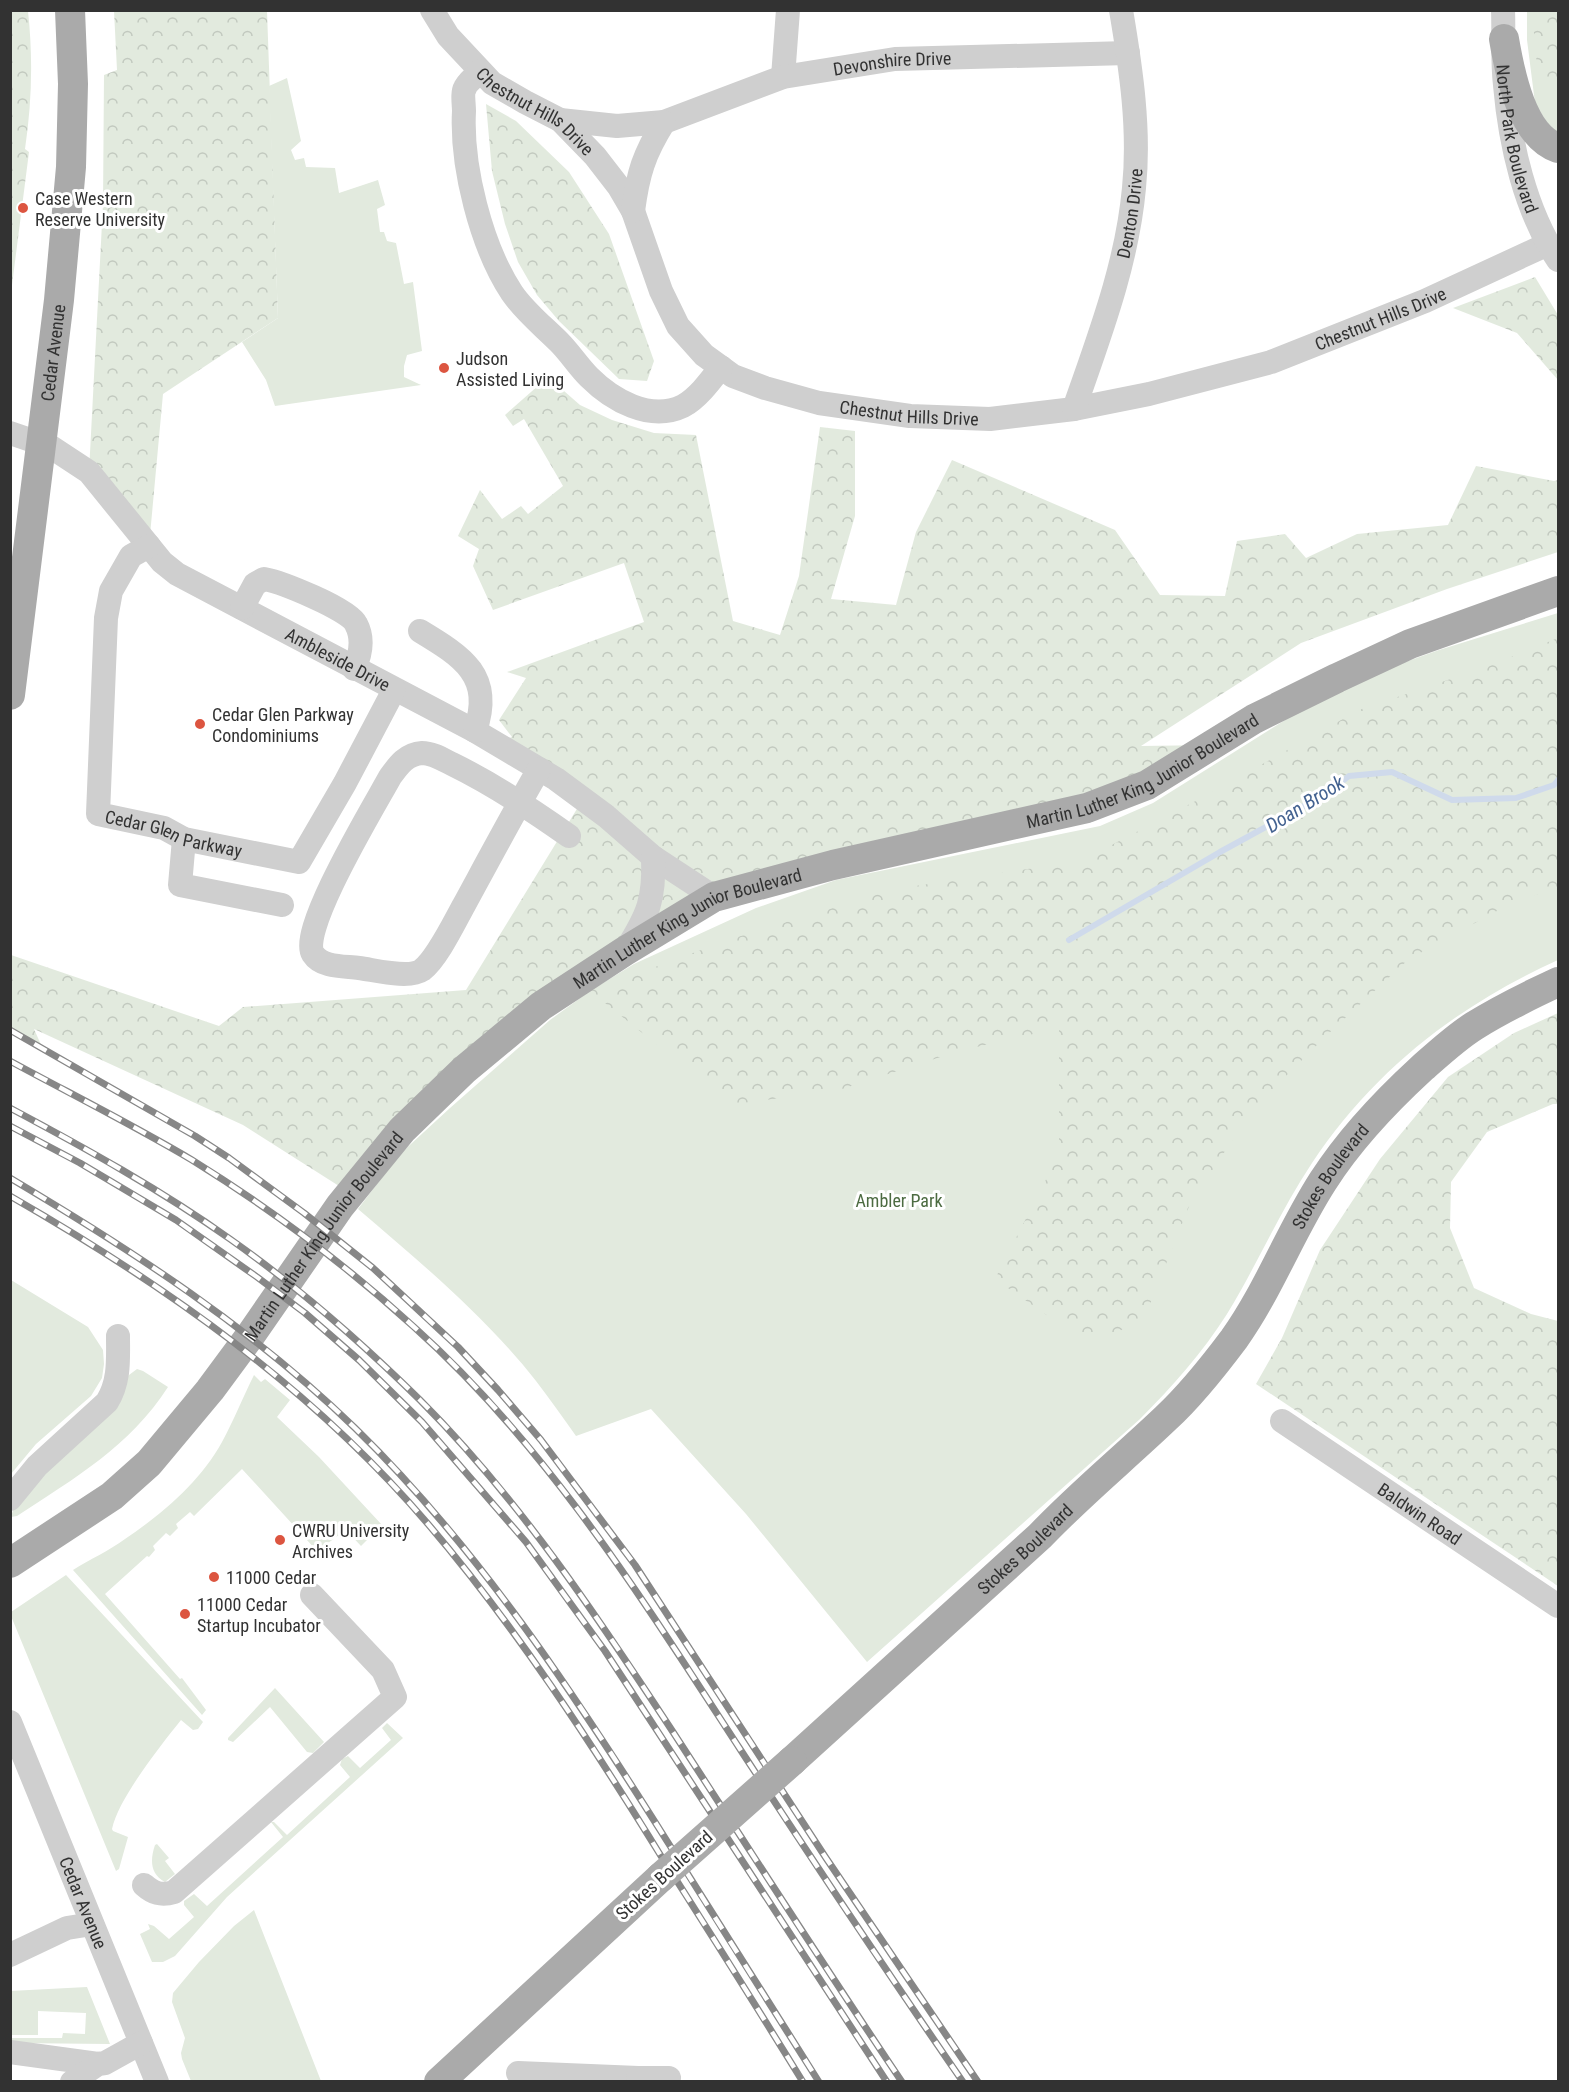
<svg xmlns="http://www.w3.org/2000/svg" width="1569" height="2092" font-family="'Roboto Condensed',sans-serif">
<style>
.green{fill:#e2eade}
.forest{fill:url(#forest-crowns)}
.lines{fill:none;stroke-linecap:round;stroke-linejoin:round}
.stream{stroke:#cfdaeb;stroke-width:6}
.minor{stroke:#cfcfcf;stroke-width:24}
.major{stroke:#aaa;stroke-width:30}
.rail-casing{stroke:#878787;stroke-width:7}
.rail{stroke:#fff;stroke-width:4.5;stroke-dasharray:14;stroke-linecap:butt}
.major-bridge{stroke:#aaa;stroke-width:30}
.poi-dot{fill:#dc5540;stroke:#fff;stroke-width:2}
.labels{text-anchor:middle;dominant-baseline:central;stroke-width:6;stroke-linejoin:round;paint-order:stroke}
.street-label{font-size:18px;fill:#323232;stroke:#fff}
.poi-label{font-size:18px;fill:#323232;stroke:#fff;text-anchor:start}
.park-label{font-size:18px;fill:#4c6b41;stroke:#fff}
.water-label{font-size:20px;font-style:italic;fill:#436290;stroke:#fff}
</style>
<defs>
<pattern id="forest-crowns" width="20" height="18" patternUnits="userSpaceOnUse" patternTransform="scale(1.5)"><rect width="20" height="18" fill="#e2eade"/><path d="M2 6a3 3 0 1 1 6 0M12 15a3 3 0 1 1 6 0" fill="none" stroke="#c2c9bf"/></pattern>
</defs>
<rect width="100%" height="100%" fill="#fff"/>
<path class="green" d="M1527,11H1558V141L1535,103L1527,40Z
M287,78L301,141L291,150L295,160L304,158L306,167L335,168L339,193L378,180L385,205L377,209L380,232H384L387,241L396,243L404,284L413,282L422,351L407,355L404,366V377L421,385L275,406L266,380L242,342L278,318L269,86Z
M1558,613V960C1458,1005 1373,1071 1312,1163C1280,1211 1257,1265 1227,1314C1203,1352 1172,1387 1140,1419L867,1662L746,1514L651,1409L576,1436C563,1418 550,1399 536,1381C485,1316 420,1262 358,1209L399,1155L450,1108L550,1020L590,991L634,964L756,908L836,880L1100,826L1153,803L1341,685L1439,650Z
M11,1280L88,1327L103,1350L104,1364L102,1378L91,1396L36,1444L11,1474Z
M137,1369L143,1371L168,1387C130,1446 75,1478 17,1516L11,1517L13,1510L129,1375Z
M254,1375L261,1382L265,1379L290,1400L277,1417L319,1457L382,1525L361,1546L346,1530L317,1551L242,1469L194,1516L190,1512L176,1524L178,1528L170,1536L166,1533L153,1546L155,1550L149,1557L147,1556L105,1594L180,1679L182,1678L206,1710L202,1715L73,1570C90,1559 109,1551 125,1539C162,1514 200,1482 222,1442C234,1420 243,1397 254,1375Z
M66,1575L203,1722L198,1729L193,1730L181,1720C161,1745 118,1799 112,1829L113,1831L128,1837L119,1869L116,1871L11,1616V1612Z
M275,1688L324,1742L313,1753L307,1752L270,1707L233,1742L228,1740V1738Z
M387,1723L403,1738L227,1897L175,1956L163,1962H152L140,1934L150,1929L148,1924L154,1926L169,1939L194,1917L184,1905V1901L194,1894L207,1906L283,1837L271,1822H274L287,1835L350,1777L340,1765L342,1759L348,1756L360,1768L391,1740L382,1728Z
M157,1844L169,1858L165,1861L175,1874L165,1882C150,1874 150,1860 155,1845Z
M254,1910L321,2081H191L182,2059L181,2053L185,2038L172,2002L173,1993L199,1962L234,1926Z
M87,1987L110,2044L11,2043V2038H62L63,2033L85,2034L86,2013L38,2011V2035H11L10,1991Z"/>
<path class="forest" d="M11,10L28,11C33,57 32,102 25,149L29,152L11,293Z
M114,11H267L278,318L163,394L149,546L89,472L103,204L104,75L117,70Z
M1532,11H1558V96L1555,97L1537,66Z
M486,104L516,121L569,172L609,234L654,361L647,381L619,379L559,321L537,295L518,262L505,224L492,171Z
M1535,277L1558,315V380L1517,333L1453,308Z
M548,377L580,405L612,420L654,433L696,435L733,621L780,635L799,576L820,427L855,431V516L831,599L896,605L916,532L952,460L1115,530L1160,595L1225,596L1237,541L1285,534L1306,558L1357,534L1448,525L1476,466L1554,481L1558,480V552L1447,589L1301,643L1141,746L1212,745L1147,785L714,897L541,1006L350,1193L243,1125L34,1029L42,1047L11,1030V955L219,1026L243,1007L466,990L583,799L496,743L512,737L499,720L526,678L507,672L644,622L624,563L493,610L473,566L479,549L458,536L480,490L502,519L521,506L528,514L563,486L524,419L513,426L505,415Z
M1558,638V889L1517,900L1409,959L1328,1034L1253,1109L1190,1204L1142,1324L1084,1341L995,1279L1059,1154V1028L959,1051L839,1090L737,1104L681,1064L590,991L731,939L895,889L1081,861L1209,794L1359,710L1489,666Z
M1558,1013V1104H1553L1487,1132L1451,1182L1450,1228L1474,1288L1531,1314L1558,1321V1586L1256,1384L1282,1338L1320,1250L1380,1159L1448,1077L1514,1033Z"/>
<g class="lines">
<path class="stream" d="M1069,940L1220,852L1326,794L1349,776L1392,772L1452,800L1516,798L1554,785L1558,780"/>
<g class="minor">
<path id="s1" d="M432,10L448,36L492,83L525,102L560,120L595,156L619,187L633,211L661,291L678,326L704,355L733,376L765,388L819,403L910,416L990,419L1074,409L1149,394L1271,362L1425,301L1548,244"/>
<path id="s2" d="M1503,10C1504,35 1502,60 1505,85C1510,144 1525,210 1558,260"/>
<path d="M480,71C476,76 467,82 465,88C462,93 464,105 464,111C461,166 481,246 512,293C525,312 543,326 559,342C570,353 578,366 589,377C612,400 650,422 683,406C698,398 711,380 721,367"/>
<path d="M783,77L788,10"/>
<path id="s3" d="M560,120L617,126L664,122L783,77L895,59L1128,53"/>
<path d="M633,211C638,173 644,154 664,122"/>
<path id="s4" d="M1074,409C1099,337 1127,265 1134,188C1140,129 1131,69 1121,10"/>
<path id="s5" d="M10,433L51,447L89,472L162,562L177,574L475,731L556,779L606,816L653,857L714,897"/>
<path id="s6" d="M149,546L131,556L111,591L106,618L98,814L164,828L184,839L299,862L345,783L394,690"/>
<path d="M242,608L255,584L264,579C281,582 349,609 356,624C364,639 361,654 354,669"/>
<path d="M420,631C463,657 494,676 475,731"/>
<path d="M539,769C513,814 489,859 464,905C455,921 437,959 422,970C409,979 375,970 359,968C345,966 322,968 313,954C298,931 376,803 390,777C398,766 406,754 422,753C432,753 442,759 452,764C493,784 531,809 569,836"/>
<path d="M184,839L180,885L282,905"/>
<path d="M626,950C648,915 655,899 653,857"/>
<path id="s7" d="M1282,1421L1558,1606"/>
<path d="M10,1499L37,1466L107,1402C120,1381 118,1359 118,1336"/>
<path id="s8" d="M10,1722L157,2082"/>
<path d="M144,1885C153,1893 161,1896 174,1892L395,1697L383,1670L312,1595"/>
<path d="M10,1955L67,1928L92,1924"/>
<path d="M10,2052L98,2064"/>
<path d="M518,2073L638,2078V2082"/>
<path d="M638,2078H669"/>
<path d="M72,2082L98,2064L105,2063L141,2043"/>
</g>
<g class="major">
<path d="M1504,39C1510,74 1522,136 1558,148"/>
<path id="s9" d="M10,695L59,300L71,167L73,84L70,10"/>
<path id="s10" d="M10,1563L112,1496L149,1463L210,1390L250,1336L340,1206L402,1130L464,1070L541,1006L625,951L714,897L833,865L1087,808L1147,785L1254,719L1337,678L1410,644L1558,591"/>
<path id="s11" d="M792,1761L1040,1536C1080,1494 1124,1458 1166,1418C1191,1395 1213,1367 1234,1339C1269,1290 1290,1232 1323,1181C1350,1139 1384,1103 1421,1069C1438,1054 1455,1038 1474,1026C1501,1009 1530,995 1558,982"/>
<path d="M439,2082L661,1877"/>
</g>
<defs>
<path id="rail" d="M10,1030L195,1136L229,1158L304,1213L373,1268L458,1347L498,1390L541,1440L635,1565L826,1858L978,2082
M10,1061C71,1094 133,1125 192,1160C271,1209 346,1265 414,1327C548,1447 643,1600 740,1749C813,1861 887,1972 963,2082
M10,1108C85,1148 161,1190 230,1239C298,1287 361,1342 420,1400C519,1499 597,1616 673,1732C749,1849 824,1966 902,2082
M10,1126L80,1163L176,1220L257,1277L305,1313L359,1360L422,1422L526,1542L605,1651L887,2082
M10,1178C133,1251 252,1328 355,1428C479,1549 575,1695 667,1841C717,1921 768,2001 819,2082
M10,1196C165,1285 311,1387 428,1524C516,1627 590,1741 661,1856C709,1931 756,2006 803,2082"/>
</defs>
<use href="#rail" class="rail-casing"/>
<use href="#rail" class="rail"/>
<path class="major-bridge" d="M661,1877L792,1761"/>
</g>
<g class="poi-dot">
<circle cx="23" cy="208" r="6"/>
<circle cx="444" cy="368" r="6"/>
<circle cx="200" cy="724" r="6"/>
<circle cx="280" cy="1540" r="6"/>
<circle cx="214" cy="1577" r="6"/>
<circle cx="185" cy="1614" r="6"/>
</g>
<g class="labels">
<g class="street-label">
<text stroke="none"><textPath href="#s3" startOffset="342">Devonshire Drive</textPath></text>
<text stroke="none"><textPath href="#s1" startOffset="147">Chestnut Hills Drive</textPath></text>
<text stroke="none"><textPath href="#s2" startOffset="130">North Park Boulevard</textPath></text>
<text stroke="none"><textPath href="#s4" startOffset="204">Denton Drive</textPath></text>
<text stroke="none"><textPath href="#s1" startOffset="1155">Chestnut Hills Drive</textPath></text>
<text stroke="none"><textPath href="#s9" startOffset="345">Cedar Avenue</textPath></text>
<text stroke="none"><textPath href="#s1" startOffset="669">Chestnut Hills Drive</textPath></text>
<text stroke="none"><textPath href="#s5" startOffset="406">Ambleside Drive</textPath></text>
<text stroke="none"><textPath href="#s10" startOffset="1430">Martin Luther King Junior Boulevard</textPath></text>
<text stroke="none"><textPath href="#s6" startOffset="363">Cedar Glen Parkway</textPath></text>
<text stroke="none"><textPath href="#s10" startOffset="944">Martin Luther King Junior Boulevard</textPath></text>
<text stroke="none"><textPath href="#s11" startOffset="801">Stokes Boulevard</textPath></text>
<text stroke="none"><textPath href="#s10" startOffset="458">Martin Luther King Junior Boulevard</textPath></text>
<text stroke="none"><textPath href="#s7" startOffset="166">Baldwin Road</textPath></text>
<text stroke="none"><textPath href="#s11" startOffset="315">Stokes Boulevard</textPath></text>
<text transform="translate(664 1875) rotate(-42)">Stokes Boulevard</text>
<text stroke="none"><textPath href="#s8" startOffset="195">Cedar Avenue</textPath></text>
</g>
<g class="poi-label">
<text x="35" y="198">Case Western<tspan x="35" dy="21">Reserve University</tspan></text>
<text x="456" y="358">Judson<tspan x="456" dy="21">Assisted Living</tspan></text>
<text x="212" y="714">Cedar Glen Parkway<tspan x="212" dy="21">Condominiums</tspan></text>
<text x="292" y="1530">CWRU University<tspan x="292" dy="21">Archives</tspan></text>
<text x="226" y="1577">11000 Cedar</text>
<text x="197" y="1604">11000 Cedar<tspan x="197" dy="21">Startup Incubator</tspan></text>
</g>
<g class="park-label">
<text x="899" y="1200">Ambler Park</text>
</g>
<g class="water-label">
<text transform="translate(1305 804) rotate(-32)">Doan Brook</text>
</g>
</g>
<rect width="1569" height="2092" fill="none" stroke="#323232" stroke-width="24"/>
</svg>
